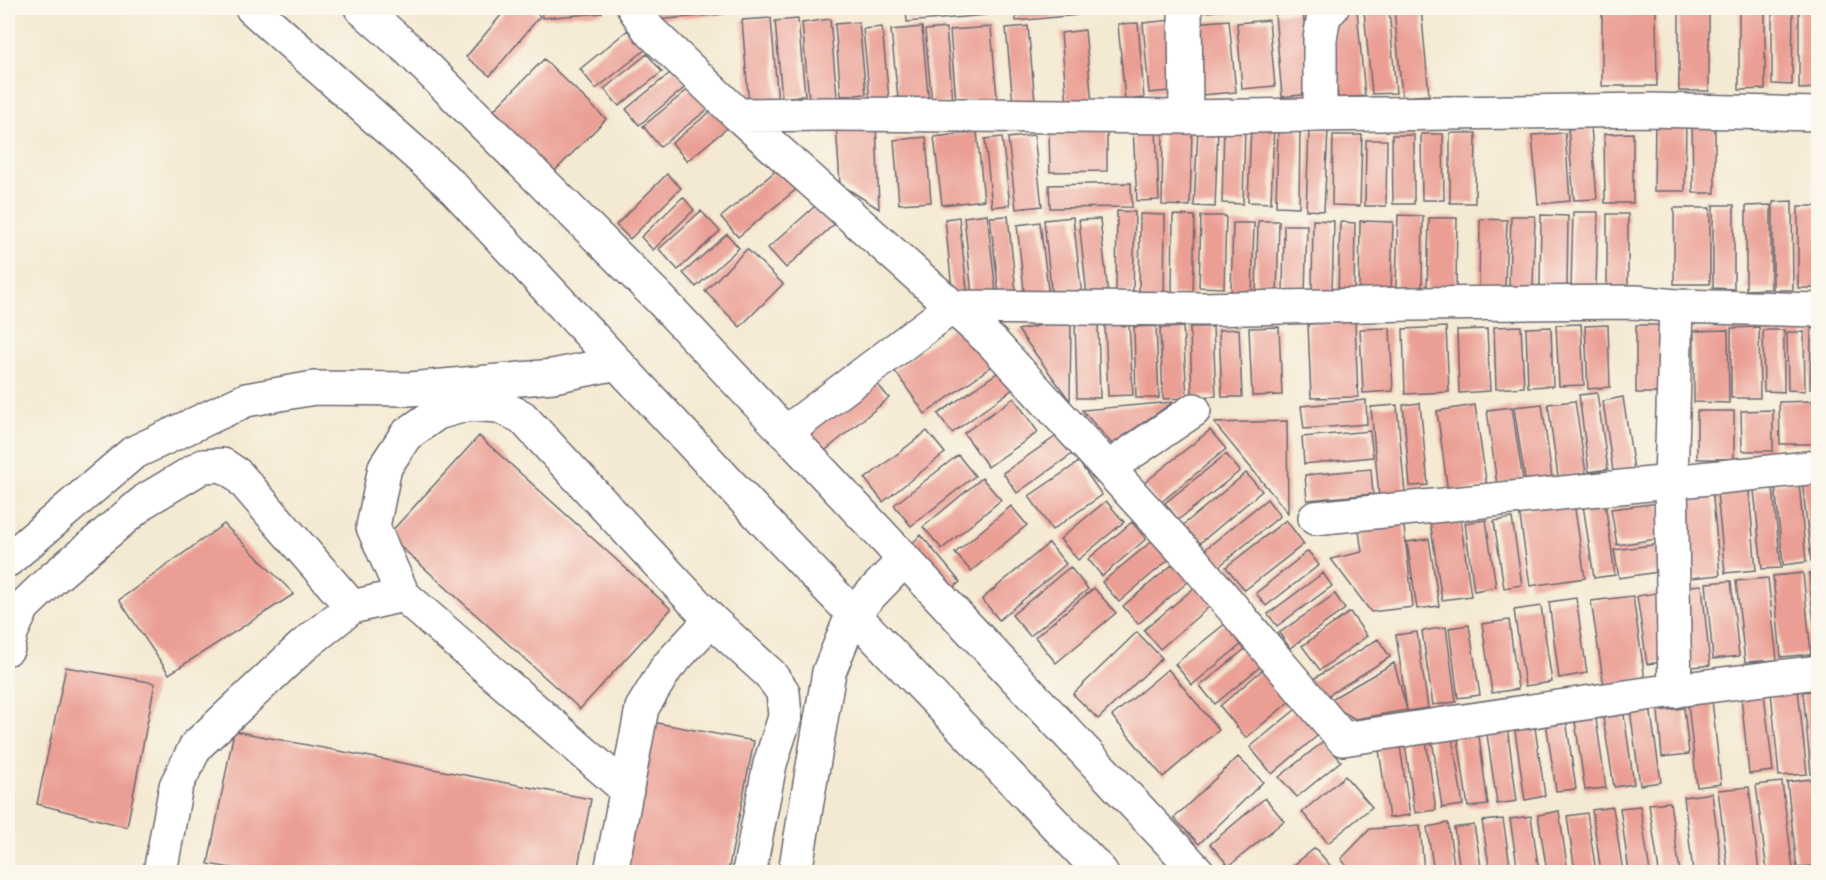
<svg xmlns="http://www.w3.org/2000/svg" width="1826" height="880" font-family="'EB Garamond',serif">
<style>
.building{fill:#eb9f94}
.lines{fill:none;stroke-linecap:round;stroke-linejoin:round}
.street-casing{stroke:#6c6870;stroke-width:36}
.secondary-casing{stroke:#6c6870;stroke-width:36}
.street{stroke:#fff;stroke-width:33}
.secondary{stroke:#fff;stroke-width:33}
</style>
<rect width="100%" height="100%" fill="#fbf7ec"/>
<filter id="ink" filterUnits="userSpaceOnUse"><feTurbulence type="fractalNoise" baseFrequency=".0167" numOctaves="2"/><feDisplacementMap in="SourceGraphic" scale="12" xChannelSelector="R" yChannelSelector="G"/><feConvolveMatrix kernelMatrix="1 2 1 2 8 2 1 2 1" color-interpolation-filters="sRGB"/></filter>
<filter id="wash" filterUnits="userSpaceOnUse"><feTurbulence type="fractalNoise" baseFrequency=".008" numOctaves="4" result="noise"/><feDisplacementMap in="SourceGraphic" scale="24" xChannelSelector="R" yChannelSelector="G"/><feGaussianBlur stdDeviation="1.35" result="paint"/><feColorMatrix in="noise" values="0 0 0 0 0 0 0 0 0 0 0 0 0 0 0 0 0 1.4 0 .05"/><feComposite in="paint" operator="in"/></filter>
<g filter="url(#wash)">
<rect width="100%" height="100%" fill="#f4e9d2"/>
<g id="blocks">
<path class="building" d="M507,8H530L540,16L490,76L466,57Z
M541,8H602V13L542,18Z
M653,8H722L723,14L654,20Z
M906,8H985L986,15L907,22Z
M1015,8H1077V15L1016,21Z
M1093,8H1133V9L1094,13Z
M1196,8H1237V9L1196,13Z
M1394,8H1421L1429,95L1402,97Z
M1602,8H1656L1657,86H1602Z
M1679,8H1709V91H1679Z
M1799,8H1818V88L1799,89Z
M1389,9L1396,93L1372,94L1364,11Z
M1357,10L1365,96L1338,98L1331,13Z
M1303,11L1310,94L1282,97L1275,14Z
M1793,11L1792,85L1772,84V12Z
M1739,12H1765V89L1739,90Z
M771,18L778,103L749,106L742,20Z
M798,19L805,95L782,98L775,21Z
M830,19L837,97L809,99L802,23Z
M1172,20L1178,90L1149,93L1143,23Z
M1229,20L1236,92L1201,95L1194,23Z
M1269,20L1275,86L1242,89L1237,23Z
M859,22L866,94L841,96L835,24Z
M1138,23L1144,98L1125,100L1118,24Z
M1028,26L1035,102L1013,104L1006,28Z
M882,27L889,99L870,101L863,29Z
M922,27L929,105L899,108L891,30Z
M991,27L997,98L956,101L950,30Z
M946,28L953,102L932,104L925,30Z
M628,30L645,50L596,89L580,69Z
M1085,30L1092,103L1067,105L1061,33Z
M647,54L662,72L619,106L604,89Z
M544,59L606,119L546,180L484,120Z
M675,69L688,85L639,125L626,109Z
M690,88L708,109L660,147L643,126Z
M716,107L731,125L687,161L672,143Z
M1692,115H1715V193H1693Z
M1655,119H1686L1685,191H1654Z
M876,122L879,209L840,184L836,124Z
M1251,124H1274L1271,203L1248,202Z
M1224,125L1245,126L1243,204L1222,203Z
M1591,127L1597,199L1574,200L1568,129Z
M1198,128L1218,129L1215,207L1194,206Z
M1133,129H1156L1159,200L1137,201Z
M1278,129H1300L1299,207L1276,206Z
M1107,130V171L1050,172L1049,131Z
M1163,130H1192L1190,206L1162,205Z
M1309,130H1328L1324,211L1306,210Z
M977,132L984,200L942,205L934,137Z
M1450,133H1476L1475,203H1450Z
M1565,133L1570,201L1538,204L1532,135Z
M1633,133V203H1605L1604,134Z
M1421,134H1443L1444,200H1422Z
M1034,135L1042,206L1016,209L1008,138Z
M1333,135H1362L1360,206L1332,205Z
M1392,135H1414V204H1393Z
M926,137L931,202L899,204L894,140Z
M1002,137L1010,205L992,207L985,139Z
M1366,140H1387L1386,206H1365Z
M786,162L804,183L738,237L721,217Z
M667,174L681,188L630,239L616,225Z
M1131,183L1132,207L1050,208L1049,185Z
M683,197L694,210L653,250L641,237Z
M823,199L841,218L786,268L768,248Z
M1792,201L1793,290H1773V202Z
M1713,205H1734V289L1713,288Z
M1771,205V289L1746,290V206Z
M1798,206H1818V288H1798Z
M1674,208H1710V284H1674Z
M701,211L720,231L678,270L659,249Z
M1117,211L1135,212L1133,293L1116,292Z
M1573,212H1598L1596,289L1571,288Z
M987,214L996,292L972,295L964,217Z
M1140,214L1165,215L1164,301L1139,300Z
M1607,214H1628V286L1607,285Z
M1173,215L1195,216L1193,295H1172Z
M1398,215L1423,216L1422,291L1396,290Z
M1541,215L1568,216L1567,287L1540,286Z
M1008,216L1016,291L999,293L990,217Z
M1201,216H1226L1224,288L1199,287Z
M1511,216H1535L1533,286H1509Z
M959,217L968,298L953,300L945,219Z
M1073,217L1082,296L1052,299L1044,220Z
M1429,218H1457L1456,290H1427Z
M1100,219L1108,294L1087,297L1079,220Z
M1480,219L1507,220L1505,289H1479Z
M1313,220L1334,221L1332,293H1312Z
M1258,221H1279L1277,297H1256Z
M1360,221L1393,222L1391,291H1359Z
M1040,222L1049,297L1025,300L1017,225Z
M1340,222L1355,223L1354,295H1338Z
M1233,223H1254L1252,295L1231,294Z
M1284,225H1307L1305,294L1283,293Z
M727,234L739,248L696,287L683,273Z
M747,249L783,284L740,327L705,291Z
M1071,319L1070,401L1018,330Z
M1075,321H1098L1100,398H1077Z
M961,322L992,366L925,414L894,370Z
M1355,322L1358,397L1311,398L1308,324Z
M1129,324L1133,395L1108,396L1105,325Z
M1581,324L1584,385L1559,386L1556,325Z
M1608,325L1610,387L1588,389L1585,326Z
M1636,325H1666L1667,393H1636Z
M1156,326L1159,398H1136L1134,327Z
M1521,326L1524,387L1496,389L1494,327Z
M1183,327L1187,398L1163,399L1160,328Z
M1190,327H1213L1216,396L1192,397Z
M1279,327L1282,395L1252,396L1249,328Z
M1446,327L1449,392L1405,394L1403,329Z
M1551,327L1553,386L1528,387L1526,328Z
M1759,327L1760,398H1731V328Z
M1390,328L1393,391L1363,393L1360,329Z
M1818,328V389H1810L1811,329Z
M1239,329L1242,397H1222L1219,330Z
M1487,329L1490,391L1459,393L1457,330Z
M1728,330L1729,403L1694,402V331Z
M1763,330H1784V392L1764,391Z
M1787,332H1804L1805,391L1788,390Z
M1000,371L1013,389L952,433L938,414Z
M871,376L889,398L821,454L804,433Z
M1597,393L1608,469L1589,472L1579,395Z
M1623,397L1635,476L1614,478L1603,401Z
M1014,398L1038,432L988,467L964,433Z
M1366,400L1367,424L1304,429L1301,406Z
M1575,401L1586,473L1558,477L1548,404Z
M1815,401V444H1780L1779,402Z
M1173,402L1112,444L1082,410Z
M1420,403L1428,485L1410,486L1403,405Z
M1542,404L1552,477L1525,480L1514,407Z
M1397,405L1405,494L1379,497L1371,407Z
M1475,405L1487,487L1448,493L1437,411Z
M1512,407L1523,481L1497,485L1487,410Z
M1773,410V451H1742L1741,411Z
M1697,411H1734V459H1697Z
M1287,421L1288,513L1214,423Z
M1210,430L1226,449L1159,504L1143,484Z
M927,431L945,453L883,502L865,479Z
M1370,431L1373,457L1304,464L1302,437Z
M1058,435L1072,454L1017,493L1003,473Z
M479,436L671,609L580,709L388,535Z
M1226,454L1240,471L1178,520L1165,503Z
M958,455L975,476L911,526L894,505Z
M1079,462L1102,495L1052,530L1029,496Z
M1371,469L1373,494L1307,500L1305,475Z
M1246,473L1262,491L1199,544L1183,525Z
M982,478L1001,500L942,549L923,527Z
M1818,478V560L1811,561L1802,480Z
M1799,481L1806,562L1783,565L1775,484Z
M1712,488L1720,575L1681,579L1672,493Z
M1773,488L1781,568L1762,569L1754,490Z
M1749,491L1756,570L1725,573L1717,493Z
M1267,499L1280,516L1217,568L1203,551Z
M1106,501L1124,522L1078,560L1060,539Z
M1574,502L1585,578L1530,586L1519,510Z
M1605,502L1615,575L1594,578L1583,505Z
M1659,503L1664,538L1617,545L1611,509Z
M1011,506L1027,525L971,571L955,553Z
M1460,517L1471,596L1442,600L1430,521Z
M1403,518L1413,607L1371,612L1331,559L1362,552L1358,524Z
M1512,518L1522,585L1504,588L1494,521Z
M1286,520L1304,544L1245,590L1226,567Z
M1486,520L1496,587L1474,591L1465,523Z
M1132,522L1146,539L1102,576L1088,559Z
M224,524L294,594L169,674L119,600Z
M921,535L960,582L947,593L908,547Z
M1157,537L1173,556L1119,602L1102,582Z
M1429,539L1439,606L1417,609L1407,542Z
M1049,543L1066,564L999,620L982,599Z
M1660,544L1664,571L1619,578L1614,550Z
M1308,551L1319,565L1266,606L1256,593Z
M1179,559L1194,577L1138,624L1123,606Z
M1070,567L1088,589L1030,636L1012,615Z
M1323,573L1332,586L1277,626L1268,614Z
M1803,573L1811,654L1781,657L1773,576Z
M1818,573V657H1817L1809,574Z
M1768,578L1777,660L1745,662L1736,581Z
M1731,581L1739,656L1713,659L1706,583Z
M1201,582L1216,601L1160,649L1144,630Z
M1702,585L1710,665L1684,668L1676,587Z
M1094,588L1116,613L1056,663L1035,637Z
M1662,592L1671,661L1647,664L1637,596Z
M1335,594L1345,609L1290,648L1279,633Z
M1633,596L1645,680L1604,686L1591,601Z
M1576,598L1587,673L1559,678L1549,602Z
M1541,606L1552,682L1525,686L1514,610Z
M1350,612L1367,636L1320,670L1302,646Z
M1231,619L1248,639L1192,685L1175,664Z
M1509,620L1518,689L1492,693L1482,624Z
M1469,625L1480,695L1458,698L1449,628Z
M1446,627L1456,702L1433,705L1422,631Z
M1137,632L1162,658L1098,719L1073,694Z
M1417,632L1428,708L1407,711L1396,635Z
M1378,639L1390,657L1321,700L1310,681Z
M1251,644L1266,662L1215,704L1200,686Z
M1394,663L1407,710L1355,719L1326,702Z
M1267,666L1294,698L1246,738L1220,706Z
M66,667L155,683L127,827L37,804Z
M1168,669L1219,730L1163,777L1112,716Z
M1798,689L1807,774L1779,776L1771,692Z
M1818,690V774H1811L1803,692Z
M1764,694L1773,771L1749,774L1741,696Z
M1712,700L1721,784L1697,787L1688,703Z
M1301,705L1323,731L1272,774L1250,747Z
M1650,706L1661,782L1640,785L1630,709Z
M1623,708L1634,784L1614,787L1602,711Z
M1684,708L1689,754L1662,757L1658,711Z
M1565,712L1576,789L1556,791L1545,715Z
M1595,712L1606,788L1585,790L1574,714Z
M1534,721L1545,796L1525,800L1514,724Z
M652,722L754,741L728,872H623Z
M1507,725L1517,801L1497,804L1486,728Z
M1451,729L1463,805L1442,808L1431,732Z
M1478,729L1488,805L1468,807L1457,732Z
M234,731L591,799L577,872H254L208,864Z
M1425,734L1436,810L1415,813L1404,737Z
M1399,739L1410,815L1389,818L1378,743Z
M1324,741L1341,761L1297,797L1279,777Z
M1238,757L1263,782L1199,844L1174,818Z
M1345,776L1372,807L1328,843L1302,812Z
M1818,778V865L1797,868L1787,782Z
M1782,782L1793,870L1767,872L1756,785Z
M1749,787L1759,872H1728L1718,790Z
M1712,793L1722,872H1693L1684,797Z
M1265,798L1284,821L1229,866L1210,844Z
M1670,802L1680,872H1659L1649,804Z
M1640,806L1650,872H1629L1620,808Z
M1613,807L1623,872H1601L1592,810Z
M1559,811L1568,872H1547L1538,815Z
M1587,813L1596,872H1575L1567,816Z
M1531,816L1539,872H1518L1510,819Z
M1503,819L1511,872H1490L1482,821Z
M1448,823L1455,872H1434L1427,827Z
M1420,825L1424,872H1352L1341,859L1370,829Z
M1474,825L1482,872H1460L1454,828Z
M1315,848L1336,872H1285Z"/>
</g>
</g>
<g filter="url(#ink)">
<use href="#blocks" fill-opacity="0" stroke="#6c6870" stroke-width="1.5"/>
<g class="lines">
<defs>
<path id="street" d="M634,8L649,30L738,115L992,342L1193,561L1343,739L1653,693L1818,672
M1185,8L1186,117
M738,115L836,114L1186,117L1649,110L1818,114
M1320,115V39L1324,15L1332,8
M785,433L952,307L1203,309L1410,304L1636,302L1676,306L1818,310
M1108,468L1194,410
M1315,518L1818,467
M8,560L133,453L246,400L314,388L410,389L553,376L617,363
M403,595L373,527L385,467L406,435L437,413L469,404L499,406L522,417L711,620L770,674L783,692L785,717L770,764L749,872
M8,648L11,633L23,607L51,580L146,500L203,466L223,465L238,475L352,607
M1675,691L1671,482L1676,306
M160,872L176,786L196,746L303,646L352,607L403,595L627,790
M611,872L642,708L667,667L711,620
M795,872L829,672L853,613L904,560"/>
<path id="secondary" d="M252,8L450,184L784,542L1101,872
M361,8L408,49L659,298L1198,872"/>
</defs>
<use href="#street" class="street-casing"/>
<use href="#secondary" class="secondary-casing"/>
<use href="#street" class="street"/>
<use href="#secondary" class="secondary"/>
</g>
</g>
<rect width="1826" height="880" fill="none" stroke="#fbf7ec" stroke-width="30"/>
</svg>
